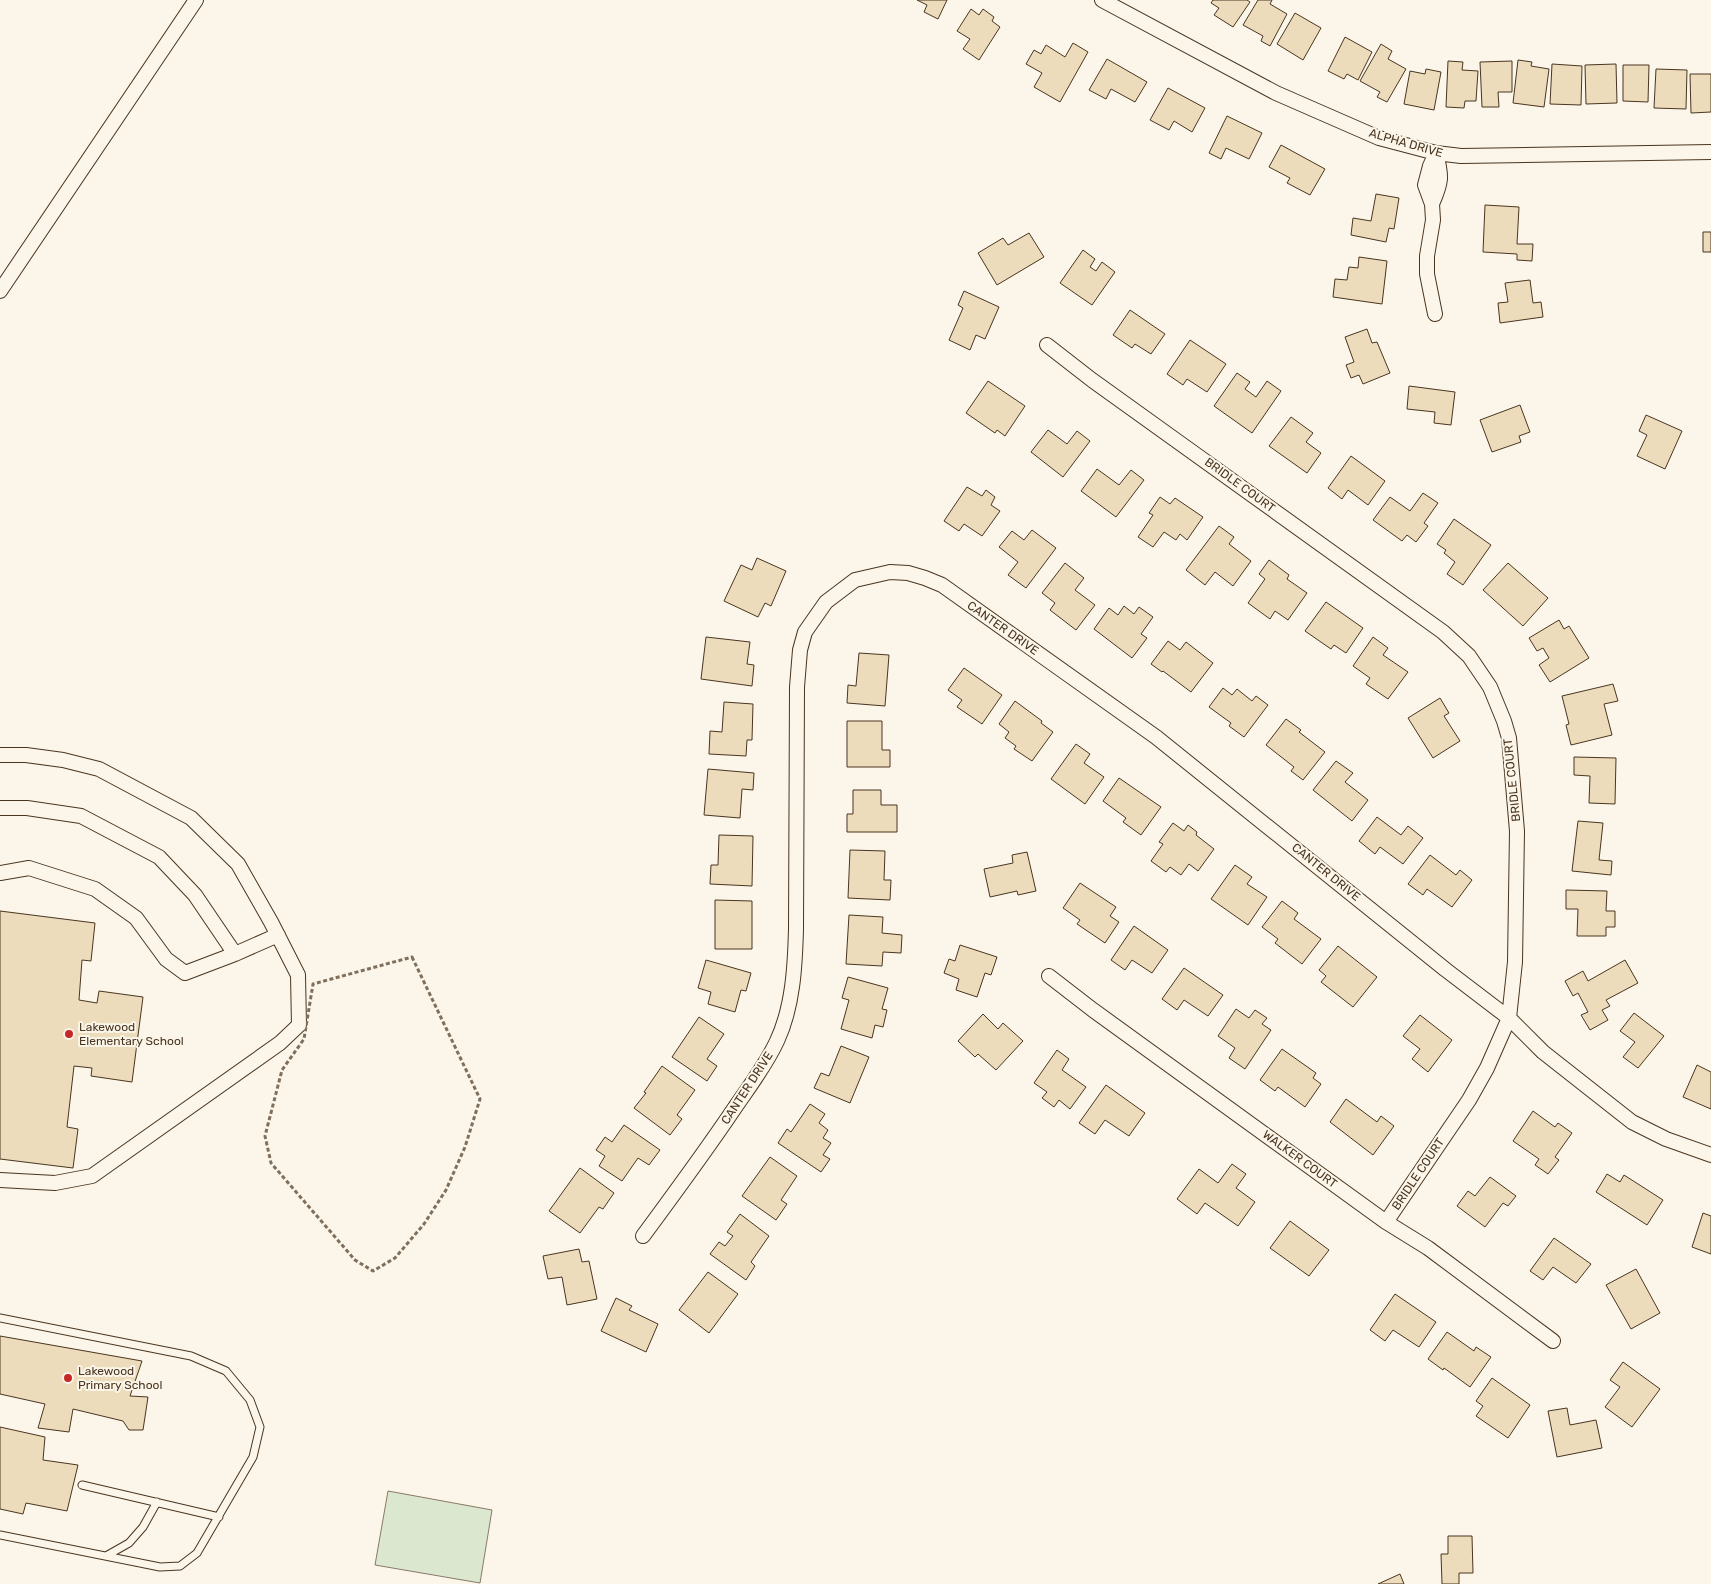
<svg xmlns="http://www.w3.org/2000/svg" width="1711" height="1584" font-family="Rubik,sans-serif">
<style>
.green{fill:#dce7d0;stroke:#887966}
.building{fill:#ecdcbc;stroke:#4a3520}
.lines{fill:none;stroke-linecap:round;stroke-linejoin:round}
.lane-casing{stroke:#4a3520;stroke-width:9}
.street-casing{stroke:#4a3520;stroke-width:16}
.path{stroke:#7f6f5c;stroke-width:3;stroke-dasharray:4 2.5;stroke-linecap:butt}
.lane{stroke:#fbf6e9;stroke-width:7}
.street{stroke:#fbf6e9;stroke-width:14}
.poi-dot{fill:#c62828;stroke:#fbf6e9;stroke-width:2}
.labels{text-anchor:middle;dominant-baseline:central;stroke-width:4;stroke-linejoin:round;paint-order:stroke}
.street-label{font-size:12px;fill:#4a3520;stroke:#fbf6e9}
.poi-label{font-size:12px;fill:#4a3520;stroke:#fbf6e9;text-anchor:start}
</style>
<rect width="100%" height="100%" fill="#fbf6e9"/>
<path class="green" d="M388,1491L492,1510L480,1583L375,1565Z"/>
<path class="building" d="M917,0H947L938,19L924,12L927,5Z
M1213,0H1247L1250,2L1233,27L1214,15L1219,8L1211,3Z
M1258,0H1272L1270,4L1287,14L1270,46L1261,41L1263,36L1243,25Z
M971,9L979,15L983,9L994,17L992,21L1000,27L979,60L963,49L970,39L957,31Z
M1295,13L1321,28L1303,60L1277,44Z
M1345,37L1372,52L1358,80L1347,74L1344,79L1328,71Z
M1073,43L1088,52L1060,102L1034,87L1042,73L1026,64L1034,50L1041,54L1046,45L1065,57Z
M1381,44L1392,51L1388,59L1406,69L1387,102L1377,97L1380,92L1360,81Z
M1107,59L1147,82L1135,102L1111,89L1106,99L1089,90Z
M1518,60L1532,62L1531,66L1549,69L1544,107L1513,103Z
M1448,61L1463,62L1462,70L1478,71L1476,101H1465L1464,108L1446,107Z
M1512,61V92H1498L1499,107H1482L1480,62Z
M1552,64L1582,66L1581,105L1550,104Z
M1616,64L1617,103L1586,104L1585,65Z
M1623,65H1649L1648,102L1623,101Z
M1426,69L1441,72L1434,110L1404,104L1410,71L1425,74Z
M1656,69L1687,70L1686,109L1654,108Z
M1690,74H1711V112L1691,113Z
M1168,88L1205,108L1192,132L1174,121L1169,130L1150,120Z
M1227,116L1262,133L1249,159L1226,148L1221,159L1209,153Z
M1281,145L1325,169L1310,195L1287,183L1290,178L1269,167Z
M1376,194L1399,198L1394,229L1389,228L1386,242L1351,235L1353,218L1371,221Z
M1485,205L1519,207L1517,244H1533L1532,261L1517,260V254L1483,252Z
M1703,232H1711V252H1703Z
M1029,233L1044,257L997,285L978,253L1003,238L1008,245Z
M1083,250L1095,259L1090,267L1096,271L1102,262L1115,272L1092,305L1060,283Z
M1359,257L1387,261L1382,304L1333,297L1335,279L1347,280L1349,267L1358,268Z
M1530,280L1533,303L1541,302L1543,317L1500,323L1498,303L1508,302L1505,283Z
M964,291L999,307L985,339L976,335L970,350L949,340L963,308L958,305Z
M1130,310L1165,334L1151,354L1135,344L1132,348L1113,335Z
M1367,329L1372,343L1377,342L1390,373L1363,384L1359,375L1351,378L1346,365L1354,362L1345,337Z
M1190,340L1226,364L1207,392L1187,379L1183,385L1167,374Z
M1237,373L1250,382L1245,389L1256,397L1267,381L1281,391L1252,433L1214,406Z
M988,381L1025,406L1005,436L997,430L995,433L966,413Z
M1409,386L1455,392L1451,425L1434,423L1435,412L1407,409Z
M1520,405L1530,432L1519,436L1521,442L1492,452L1480,420Z
M1646,415L1682,431L1665,469L1637,456L1647,435L1639,431Z
M1291,417L1313,433L1306,442L1321,453L1307,473L1269,446Z
M1048,430L1067,444L1077,431L1090,441L1063,477L1031,452Z
M1351,456L1385,481L1368,505L1348,490L1342,499L1328,488Z
M1097,469L1119,485L1131,470L1144,480L1116,517L1081,491Z
M967,487L982,496L986,490L995,497L991,505L1000,511L982,536L964,524L959,531L944,521Z
M1423,493L1438,503L1424,523L1428,526L1416,542L1407,535L1402,541L1373,520L1390,497L1410,511Z
M1160,497L1170,504L1175,498L1203,517L1187,540L1180,534L1176,540L1164,532L1153,547L1138,537L1153,515L1149,513Z
M1454,519L1491,545L1463,585L1447,574L1455,562L1444,553L1446,550L1437,544Z
M1219,526L1234,537L1229,544L1251,561L1233,586L1215,572L1205,585L1186,570Z
M1032,530L1056,548L1026,588L1008,575L1018,562L999,547L1012,531L1024,540Z
M757,558L786,571L771,606L765,603L758,617L724,601L741,565L752,570Z
M1269,560L1289,575L1287,579L1307,593L1288,620L1275,611L1270,619L1248,603L1265,579L1259,574Z
M1065,563L1084,578L1075,590L1095,605L1076,630L1050,610L1055,603L1042,593Z
M1508,563L1548,598L1523,626L1483,590Z
M1326,602L1363,628L1346,653L1334,645L1331,649L1305,631Z
M1124,606L1134,614L1139,607L1153,617L1141,634L1147,638L1132,658L1094,629L1109,608L1118,615Z
M1559,620L1564,629L1569,626L1589,658L1550,682L1539,665L1549,658L1543,648L1537,651L1529,638Z
M706,637L750,642L747,664L754,665L752,686L701,679Z
M1373,637L1388,648L1383,655L1408,672L1388,699L1366,684L1370,678L1353,666Z
M1168,641L1180,650L1186,642L1213,663L1191,692L1163,671L1162,672L1151,664Z
M859,653L889,655L885,706L847,703L848,685L856,686Z
M964,668L1002,695L982,724L957,707L962,700L948,690Z
M1613,684L1618,701L1604,704L1612,735L1571,745L1566,725L1569,724L1562,696Z
M1223,688L1232,695L1237,689L1252,701L1256,696L1268,705L1244,737L1229,726L1231,723L1209,707Z
M1440,698L1449,713L1444,716L1460,741L1433,758L1408,718Z
M1015,701L1042,721L1041,723L1053,732L1032,761L1014,749L1016,746L1005,738L1009,732L999,724Z
M724,702L753,704L752,740H747L746,756L709,754L710,731L722,732Z
M1286,719L1301,730L1299,732L1325,752L1303,780L1291,771L1294,767L1266,745Z
M847,721H882V750H890V767H847Z
M1076,744L1090,754L1084,763L1104,777L1085,804L1051,779Z
M1574,757L1616,758L1615,804L1589,803L1590,776L1574,775Z
M1336,761L1353,773L1345,782L1368,800L1352,821L1313,790Z
M708,769L754,773L753,790L742,789L740,818L704,815Z
M1119,778L1161,807L1141,835L1123,822L1126,818L1103,801Z
M853,790H881V805H897V832H847V814H853Z
M1377,817L1401,835L1408,826L1423,838L1403,864L1380,847L1375,854L1359,841Z
M1578,821L1603,823L1599,860L1612,861L1611,875L1572,871Z
M1173,823L1184,831L1188,825L1197,832L1196,835L1214,849L1198,871L1189,864L1181,875L1170,867L1166,872L1151,861L1163,844L1159,842Z
M719,835L753,836L752,886L710,884L711,865H718Z
M850,850L885,851L884,880H891L890,900L848,898Z
M1027,852L1036,891L1018,895L1017,891L990,897L984,869L1013,863L1012,855Z
M1430,855L1456,875L1460,870L1472,880L1452,907L1427,889L1423,895L1408,884Z
M1235,865L1252,877L1247,884L1267,897L1248,925L1211,899Z
M1080,883L1116,907L1110,916L1119,922L1105,943L1077,924L1080,920L1063,908Z
M1566,890L1607,891L1606,911H1615V927H1606V936H1577L1578,909H1566Z
M715,900L752,901V949H715Z
M1282,901L1298,913L1294,919L1321,939L1302,964L1275,943L1278,939L1262,927Z
M0,911L95,923L91,961L82,960L79,1000L97,1003L99,991L143,997L132,1082L91,1076L92,1068L74,1066L67,1127L78,1129L73,1168L0,1159Z
M849,915L883,917L882,933L902,935L901,953L883,952L882,966L846,964Z
M1134,926L1168,950L1152,973L1132,960L1125,970L1111,960Z
M960,945L997,957L991,975L985,973L977,997L956,990L959,979L944,973L949,959L955,961Z
M1338,946L1377,977L1353,1007L1321,982L1326,976L1319,970Z
M706,960L751,973L746,991L741,990L735,1012L708,1004L711,992L698,988Z
M1625,960L1638,983L1606,1000L1610,1006L1602,1010L1608,1020L1590,1030L1581,1015L1588,1012L1578,993L1573,996L1565,981L1583,971L1588,981Z
M1184,968L1223,995L1208,1016L1184,1000L1177,1010L1162,999Z
M848,977L888,988L882,1009L887,1010L883,1027L875,1025L872,1038L841,1029L849,1000L842,998Z
M1236,1009L1249,1018L1255,1010L1267,1018L1262,1024L1271,1030L1245,1069L1229,1058L1235,1048L1218,1036Z
M1634,1013L1664,1036L1638,1068L1623,1057L1635,1042L1620,1031Z
M983,1014L998,1029L1003,1023L1023,1041L996,1070L978,1054L975,1057L958,1041Z
M1420,1015L1452,1040L1428,1072L1412,1059L1420,1049L1403,1036Z
M699,1017L724,1034L707,1059L717,1066L707,1081L672,1057Z
M841,1046L869,1057L850,1103L814,1088L821,1073L829,1076Z
M1282,1049L1316,1073L1313,1078L1321,1084L1305,1107L1278,1087L1275,1091L1260,1080Z
M1057,1050L1069,1059L1062,1070L1086,1087L1070,1109L1059,1100L1054,1107L1042,1098L1047,1092L1034,1083Z
M1697,1065L1711,1072V1109L1683,1097Z
M662,1066L695,1090L677,1115L682,1119L670,1135L634,1108L646,1093L644,1092Z
M1106,1085L1145,1113L1129,1136L1105,1120L1095,1134L1079,1123Z
M1346,1099L1377,1122L1381,1116L1394,1126L1373,1155L1330,1122Z
M810,1104L825,1114L819,1123L828,1130L823,1138L831,1143L823,1155L830,1159L821,1172L778,1143L787,1129L791,1132Z
M1533,1111L1555,1127L1558,1123L1572,1133L1555,1157L1559,1160L1548,1174L1535,1165L1539,1159L1513,1141Z
M624,1125L660,1150L649,1165L638,1158L622,1181L599,1166L605,1156L596,1150L605,1137L612,1142Z
M770,1157L797,1176L781,1200L787,1204L776,1220L742,1196Z
M1232,1164L1246,1174L1236,1188L1255,1202L1238,1226L1205,1203L1197,1214L1177,1199L1199,1169L1218,1183Z
M580,1168L614,1193L603,1209L599,1207L580,1233L549,1211Z
M1607,1174L1620,1182L1624,1175L1663,1200L1647,1225L1596,1192Z
M1490,1177L1516,1196L1508,1206L1503,1203L1485,1227L1457,1206L1468,1191L1475,1196Z
M1703,1213L1711,1216V1254L1692,1247Z
M740,1214L769,1236L751,1262L755,1266L746,1280L710,1254L719,1242L725,1246L733,1236L727,1232Z
M1290,1221L1329,1250L1309,1276L1270,1248Z
M1554,1238L1591,1264L1576,1283L1553,1267L1543,1280L1530,1271Z
M579,1249L582,1262L589,1261L597,1299L567,1305L562,1277L548,1279L543,1256Z
M1636,1269L1660,1313L1631,1329L1606,1285Z
M708,1272L738,1294L709,1333L679,1310Z
M1395,1294L1436,1322L1419,1347L1393,1330L1385,1341L1370,1330Z
M616,1298L632,1306L629,1310L658,1324L646,1352L601,1331Z
M1447,1332L1474,1351L1476,1347L1491,1357L1470,1387L1444,1368L1443,1370L1428,1359Z
M0,1336L142,1361L130,1396L148,1397L143,1430H129L123,1421L73,1409L69,1432L38,1428L45,1404L0,1394Z
M1623,1362L1660,1389L1632,1427L1605,1407L1620,1387L1610,1380Z
M1492,1378L1530,1405L1508,1438L1476,1416L1483,1406L1476,1401Z
M1567,1408L1570,1425L1596,1420L1602,1448L1557,1457L1548,1411Z
M0,1427L45,1437L43,1460L78,1465L67,1511L26,1503L23,1514L0,1509Z
M1448,1536H1472L1473,1573H1459V1584H1442L1441,1554H1448Z
M1400,1574L1404,1584H1378Z"/>
<g class="lines">
<defs>
<path id="lane" d="M0,1318L191,1356L226,1371L250,1400L260,1427L253,1457L197,1553L180,1566L160,1567L0,1535
M82,1485L219,1517
M106,1556L129,1543L143,1527L157,1502"/>
<path id="street" d="M1102,0L1276,93L1379,138L1436,153L1461,156L1711,152
M1432,204C1442,181 1442,177 1436,153
M0,291L196,0
M1435,314L1427,274V256L1433,220L1432,204L1425,185L1430,166L1436,153
M1047,345L1092,380L1443,632L1469,656L1490,687L1504,721L1509,738L1517,831L1515,962L1509,1018L1487,1068L1469,1100L1386,1222
M0,755H26L63,760L99,769L191,818L238,864L271,922L298,975L299,1025L280,1043L92,1176L55,1183L0,1180
M0,808H27L81,816L159,857L195,895L235,954
M0,873L29,868L95,889L136,918L166,959L185,973L235,954L278,935
M1049,976L1093,1010L1386,1222L1428,1248L1553,1341
M643,1236C674,1194 705,1152 734,1109C749,1087 766,1065 777,1041C793,1007 795,966 796,929L797,687L800,650L805,632L826,602L855,580L890,572L908,573L925,578L942,585L1156,737L1446,970L1509,1018L1543,1052L1632,1122L1666,1139L1711,1155"/>
</defs>
<use href="#lane" class="lane-casing"/>
<use href="#street" class="street-casing"/>
<path class="path" d="M412,957L480,1099L465,1147L446,1190L424,1224L395,1258L373,1271L355,1260L271,1163L265,1136L282,1070L304,1039L313,984Z"/>
<use href="#lane" class="lane"/>
<use href="#street" class="street"/>
</g>
<g class="poi-dot">
<circle cx="69" cy="1034" r="5"/>
<circle cx="68" cy="1378" r="5"/>
</g>
<g class="labels">
<g class="street-label">
<text transform="translate(1406 143) rotate(16)">ALPHA DRIVE</text>
<text transform="translate(1240 485) rotate(36)">BRIDLE COURT</text>
<text transform="translate(1003 628) rotate(35)">CANTER DRIVE</text>
<text transform="translate(1512 780) rotate(-96)">BRIDLE COURT</text>
<text transform="translate(1326 872) rotate(39)">CANTER DRIVE</text>
<text transform="translate(747 1088) rotate(-57)">CANTER DRIVE</text>
<text transform="translate(1300 1159) rotate(36)">WALKER COURT</text>
<text transform="translate(1418 1174) rotate(-56)">BRIDLE COURT</text>
</g>
<g class="poi-label">
<text x="79" y="1027">Lakewood<tspan x="79" dy="14">Elementary School</tspan></text>
<text x="78" y="1371">Lakewood<tspan x="78" dy="14">Primary School</tspan></text>
</g>
</g>
</svg>
